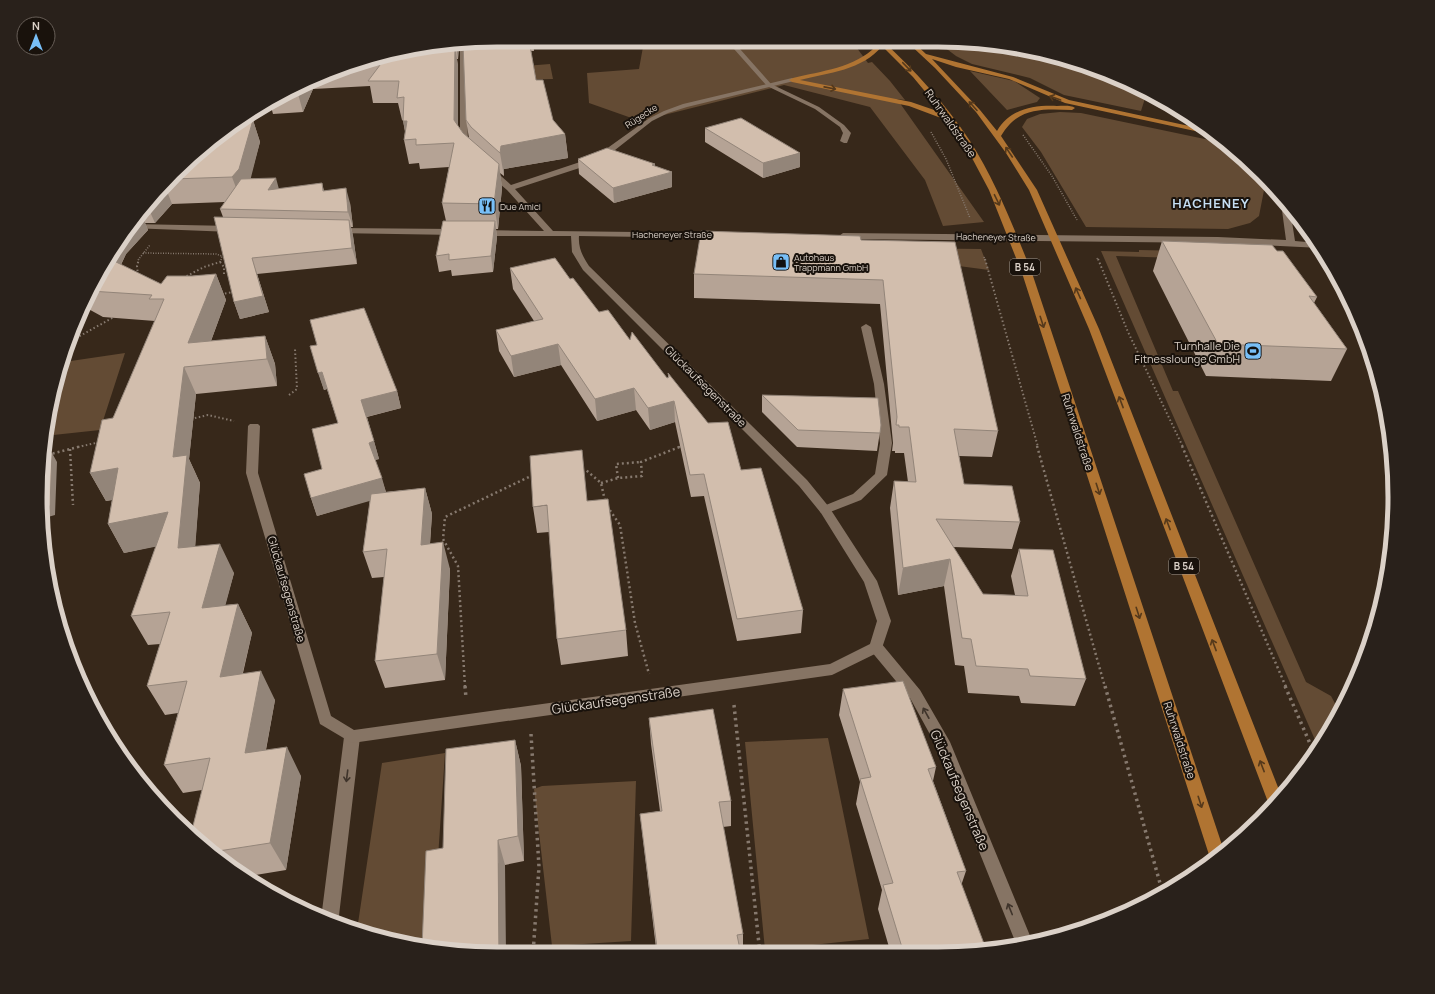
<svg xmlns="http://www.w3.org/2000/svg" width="1435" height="994" font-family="Manrope,sans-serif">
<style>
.green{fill:#634b34}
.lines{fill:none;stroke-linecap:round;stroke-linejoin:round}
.path-far3{stroke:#86796e;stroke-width:1.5;stroke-dasharray:1 1.5;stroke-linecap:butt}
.path-far2{stroke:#86796e;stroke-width:2;stroke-dasharray:1.5 2.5;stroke-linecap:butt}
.path-far1{stroke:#86796e;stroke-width:2.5;stroke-dasharray:2 3;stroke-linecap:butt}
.path{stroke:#86796e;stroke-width:3.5;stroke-dasharray:2.5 4;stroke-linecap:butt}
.service{fill:#867464;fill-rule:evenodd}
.minor{fill:#867464;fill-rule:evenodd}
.trunk{fill:#b07432;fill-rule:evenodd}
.wall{fill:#b5a395}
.shaded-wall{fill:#938579}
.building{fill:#d2bead;stroke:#938579}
.oneway{stroke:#55391b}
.oneway2{stroke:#3f342b}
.labels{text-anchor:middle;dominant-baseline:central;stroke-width:4;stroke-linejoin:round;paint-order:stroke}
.far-street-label{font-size:9px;fill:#dbd1c8;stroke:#19120c}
.far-poi-label{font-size:9px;fill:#dbd1c8;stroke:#19120c;text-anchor:start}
.shield{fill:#19120c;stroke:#a19890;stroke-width:1}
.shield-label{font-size:10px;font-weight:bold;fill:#dbd1c8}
.street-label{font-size:11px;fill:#dbd1c8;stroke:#19120c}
.poi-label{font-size:11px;fill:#dbd1c8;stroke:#19120c;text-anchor:end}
.far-district-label{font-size:13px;font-weight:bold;letter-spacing:1px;fill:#c5def3;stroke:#19120c}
.near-street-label{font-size:13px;fill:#dbd1c8;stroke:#19120c}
.rim{fill:none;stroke:#dbd1c8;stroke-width:5}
</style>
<rect width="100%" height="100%" fill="#37281a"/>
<path class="green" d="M728,40H851L868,63L872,62L890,81L905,100L897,99L984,222L943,226L925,180L870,107L784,85L640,121L589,103L587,73L639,69L643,47Z
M935,40L1027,49L1085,64L1147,92L1141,111L1064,95L1030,78L972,64L956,56Z
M550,64L553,79L506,80L525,66Z
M970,71L1014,81L1040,98L1037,102L1007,110Z
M1060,112L1081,113L1219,142L1261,174L1266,180L1259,216L1250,223L1228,229L1086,227L1041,152L1022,127L1027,119L1040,114Z
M895,248L981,249L989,270L951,265Z
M1139,250L1285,253L1291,262L1116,256L1173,391H1178L1189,416L1306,682L1331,696L1339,711L1319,749L1101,251L1139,252Z
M125,353L100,430L44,436L64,362Z
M828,738L869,939L765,950L745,742Z
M445,753L432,948L408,945L357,930L382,763Z
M636,781L631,941L552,946L534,789L542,786Z"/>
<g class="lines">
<path class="path-far3" d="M931,132L946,159L970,218
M1023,135L1052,176L1077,220
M143,253L216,254L222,256L221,260
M984,257L985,260
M1097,258L1098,260
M138,260L150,245"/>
<path class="path-far2" d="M985,259L1038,447
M1098,259L1128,332L1183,447
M220,262L224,267V275
M138,275L137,266L139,259
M183,278L204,267L220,262L221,259
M221,294L234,292
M69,342L114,317
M289,395L297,389L295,349
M191,419L208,415L234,421
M78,447L100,442
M679,447L683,446"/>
<path class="path-far1" d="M1037,446L1105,687
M1182,446L1286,687
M70,449L73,505
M43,456L82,446
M582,470H586L601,483L605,501
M618,478L616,464L641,462
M601,483L618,478L642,476L641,462L682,446
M607,506L620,525L635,623L649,674
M465,687L458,566L443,539L445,517L533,475"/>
<path class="path" d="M465,686L466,698
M1105,686L1163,894
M1285,686L1315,755
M734,705L760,954
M531,734L539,867L533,954"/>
<path class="service" d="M696,40H725L722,42L664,46L661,44L664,42Z
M726,40H732L771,84L819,107L844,125L851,133L847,143H844L840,141L843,133L840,127L815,109L767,86Z
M866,324L871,327L884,384L892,443L887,475L861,500L825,514L821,513L819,510L821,507L853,494L875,474L880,443L874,384L861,327Z
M876,642L881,643L920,690L950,742L1033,943L1017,946L938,749L910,698L871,651L869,647L871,643Z
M352,731L357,732L360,737L338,924L321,919L344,737L347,732Z"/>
<path class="minor" d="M465,44L468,143L472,149L468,151H465L460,143V45Z
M792,78L794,79V81L687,107L668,113L652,121L601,161L515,189L553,231L719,233L720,235L716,238L579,236C578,248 583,257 589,266L807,480L829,507L877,581L891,621L881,651L832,675L352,743L320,724L246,473L248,426L250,424H258L260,426L258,473L331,716L354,730L830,664L870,644L877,621L864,582L821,513L799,486L583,270L572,252L571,236H481L477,233L481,230L544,231L507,190L486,172V168H492L511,185L595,157L648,119L664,111L683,104Z
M1283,201L1290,209L1295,241L1318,243L1321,248L1218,243L843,239L839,236L843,233L1218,237L1286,240L1281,203Z
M133,224L232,226L236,229L232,232L130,228Z
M337,228L456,229L460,232L456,235L334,233L333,231L334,229Z"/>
<path class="trunk" d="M875,40H882C915,71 945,103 970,141C996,182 1014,228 1032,273L1224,851L1211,861L1022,273L989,190L972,158L949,121L909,106L792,82L789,80L793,78C821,71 855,68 876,46ZM882,46L913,77L943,113L911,102L800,80C828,73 863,70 882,46Z
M905,40H911L926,54L1013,77L1069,100L1203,129L1209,134L1065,103L1009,79L956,67L932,59L980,110L997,131C1010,109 1033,105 1057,106C1063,106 1071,105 1075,108L1072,110C1042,109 1018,107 1001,136L1037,190L1099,329L1281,795L1271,808L1268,802L1089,329L1029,190L1006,153L976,112L935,68Z"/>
</g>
<path class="wall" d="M497,40H533L534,51H531L536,80L553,120L565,134L568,158L504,169V176L500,173L502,188L498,229H496L497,237L493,272L452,276L451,270L439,272L436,256L446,221L442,203L449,167L420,169L419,163L409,164L404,140L405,132L403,120H402L398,103H373L370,86L313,89L303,112L273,114L270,103L322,75L378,56L459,45L458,59H457L458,66V126L463,133L469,138L466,120Z
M240,120H253L260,142L250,178L279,189L322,183L324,191L350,203L353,227H351L353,236L357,264L257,274L269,312L240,319L234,302L223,217L220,209L225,202L172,204L155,223H145L148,230L126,254L121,265L161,284L192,276L216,274L226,300L211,341L265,336L275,364L277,386L196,394L189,459L200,483L195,546L234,573L225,605L238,604L252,633L243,673L275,700L266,750L301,776L286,870L243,877L191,834L202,790L183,793L164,765L178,713L165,715L147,686L160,644L148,645L131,616L156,546L124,553L108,524L112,500L106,501L90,473L113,418L155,321L103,317L83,306L101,268L153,196Z
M705,128L800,167L763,178L705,142Z
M578,159L655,164V166L672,172V187L614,203L579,174Z
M861,240L998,431L992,457L959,456L964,484L1020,522L1012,549L953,547L983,594L1015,595L1011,576L1019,549L1086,679L1075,706L1021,703L1019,696L968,693L964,666L955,665L944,586L898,595L890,508L894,481L908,482L904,453H895V451H892L893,443L880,304L694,298V274Z
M1162,241L1277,251L1317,297L1314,303L1347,349L1331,381L1206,376L1153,271Z
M510,268L570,279L599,312L630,340L667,378H668V373L741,470L803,610L801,633L737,641L704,496L691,497L675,422L650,430L636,410L597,421L561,365L514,377L499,351L496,330L534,321L513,289Z
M310,346L397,391L401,408L367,417L379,459L375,460L386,492L425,488L432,514L430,544L450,569L445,680L385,688L375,661L384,577L372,578L363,552L370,500L317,516L311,498L322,469L338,423L327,389L324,390Z
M762,395L881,425L877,451L797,447L762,412Z
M587,501L626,630L628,656L561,665L557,639L549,532L537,533L533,507Z
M843,689L936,767L933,781L966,871L938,954H891L878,909L882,890L856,804L860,782L839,715Z
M649,718L731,801V826L723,827L743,934V954H650L656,948L640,814L660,811L651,744Z
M515,740L521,766L524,861L505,865L443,848Z"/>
<path class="shaded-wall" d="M456,45H459L458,59Z
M455,46L458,66V143L454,120Z
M311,81L313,89L303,112L297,90L299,87Z
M253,120L260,142L247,193L241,201L232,177Z
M403,121H407V140Z
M565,134L568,158L504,169V176L500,153L501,146Z
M800,153V167L763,178V163Z
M499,164L502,188L498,229L494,204Z
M655,164V177L672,172V187L614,203L613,188L652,165Z
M276,178L280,193L268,190Z
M165,186L172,204L155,223L147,205L153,196Z
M346,188L350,203L353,227L348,212Z
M141,213L148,230L126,254L120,266L110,259V256Z
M349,220L353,236L357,264L352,248Z
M495,221L497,237L493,272L491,256Z
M252,258L257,274L269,312L240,319L234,302Z
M216,274L226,300L202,365L188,343Z
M265,336L275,364L277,386L267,359Z
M558,344L561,365L514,377L511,356Z
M184,367L196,394L189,459L200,483L193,577L178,548L179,542L124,553L108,524L173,457Z
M322,372L327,389L324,390L318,373Z
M634,388L636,410L597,421L595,399Z
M397,391L401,408L366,417L361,400Z
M674,401L675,422L650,430L648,408Z
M374,441L379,459L374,460L369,443Z
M52,453L57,462L55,515L41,519L42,508Z
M118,468L133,496L106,501L90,473Z
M382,478L387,496L317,516L311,498Z
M425,488L432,514L428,571L421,545Z
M443,542L450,569L445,680L437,654Z
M220,544L234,573L217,637L202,608Z
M950,559L944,586L898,595L903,568Z
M238,604L252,633L235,705L220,677Z
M261,671L275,700L260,781L245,753Z
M515,740L521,766L524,861L518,836Z
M287,747L301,776L286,870L270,843Z
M498,840L505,865L506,954H499Z"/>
<path class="building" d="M497,40H529L536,80H543L553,120L565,134L501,146L500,153L471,127L466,120L463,44Z
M453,46H455L454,120L463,133L499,164L494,204L442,203L454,143L416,145V139L404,140L407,121H403L404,97L397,98L399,81H368L380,65L348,66L378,56Z
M299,87L297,90L292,91Z
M741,118L800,153L763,163L705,128Z
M240,120H253L239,169L232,177L172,179Z
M607,148L655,164L652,165L672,172L613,188L578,159Z
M276,178L268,190L322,183L323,191L346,188L348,212L220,209L241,179Z
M214,217L349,220L352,248L252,258L263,296L234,302Z
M443,221H495L491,256L449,260V254L436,256Z
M701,231L860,236L861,240L955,242L998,431L954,429L964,484L1012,486L1020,522L936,519L983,594L1028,596L1019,549L1053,550L1086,679L1030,676L1028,669L976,666L971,639L962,638L950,559L903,568L894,481L916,482L909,427H899V425H896L897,417L883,280L694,274Z
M1162,241L1272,245L1277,251H1283L1317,297L1309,296L1347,349L1218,344Z
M110,256V259L161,284L167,276H192L216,274L188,343L265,336L267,359L184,367L173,457L187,455L178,548L220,544L202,608L238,604L220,677L261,671L245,753L287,747L270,843L212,852L191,834L210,758L164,765L187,681L147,686L170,612L131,616L168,512L108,524L118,468L90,473L102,420L113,418L164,299H149L152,295L90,291L101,268Z
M555,258L570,279L573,278L599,312L608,310L630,340L632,332L667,378L669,377L668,373L708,423L728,422L741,470L761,468L803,610L737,619L704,474L690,475L674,401L648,408L634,388L595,399L558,344L511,356L496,330L543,319L510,268Z
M364,308L397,391L361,400L374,441L369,443L382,478L311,498L304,474L322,469L312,429L338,423L322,372L318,373L310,346L317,345L310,320Z
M762,395L878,398L881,425L880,433L798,430Z
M582,450L587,501L608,499L626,630L557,639L547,505L533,507L530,456Z
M52,453L50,506L42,508L43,455Z
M425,488L421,545L443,542L437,654L375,661L387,549L363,552L371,494Z
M903,681L936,767L928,769L966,871L957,872L986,949L938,954H904L883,885L893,883L860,779L871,777L843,689Z
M713,709L731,801L719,802L743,934L737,935L741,954H650V949L657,948L640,814L662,811L649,718Z
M515,740L518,836L498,840L499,954L422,947L426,851L443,848L446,749Z"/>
<defs><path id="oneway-shaft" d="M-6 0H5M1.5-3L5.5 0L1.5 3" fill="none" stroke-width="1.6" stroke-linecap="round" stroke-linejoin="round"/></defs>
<g class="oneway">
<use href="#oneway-shaft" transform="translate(907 67) rotate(46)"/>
<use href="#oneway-shaft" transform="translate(830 88) rotate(11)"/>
<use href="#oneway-shaft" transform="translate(1055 98) rotate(-161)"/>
<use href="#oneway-shaft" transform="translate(973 106) rotate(-132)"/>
<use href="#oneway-shaft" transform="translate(1009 152) rotate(-124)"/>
<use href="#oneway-shaft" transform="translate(997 200) rotate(64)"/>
<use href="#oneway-shaft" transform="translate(1078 293) rotate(-114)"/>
<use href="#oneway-shaft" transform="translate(1042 322) rotate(72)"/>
<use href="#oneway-shaft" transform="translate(1121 402) rotate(-111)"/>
<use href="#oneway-shaft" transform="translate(1098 489) rotate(72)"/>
<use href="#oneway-shaft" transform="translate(1168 524) rotate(-111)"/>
<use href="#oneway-shaft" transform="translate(1138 613) rotate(72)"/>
<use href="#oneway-shaft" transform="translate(1214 645) rotate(-111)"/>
<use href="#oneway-shaft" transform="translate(1262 766) rotate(-111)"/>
<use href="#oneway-shaft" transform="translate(1200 802) rotate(72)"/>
</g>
<g class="oneway2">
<use href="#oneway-shaft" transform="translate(926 713) rotate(-119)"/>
<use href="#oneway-shaft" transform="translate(347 776) rotate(97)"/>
<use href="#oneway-shaft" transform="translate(1010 909) rotate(-112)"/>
</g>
<defs>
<symbol id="restaurant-square" viewBox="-11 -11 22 22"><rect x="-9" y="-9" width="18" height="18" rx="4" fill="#78bff7" stroke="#19120c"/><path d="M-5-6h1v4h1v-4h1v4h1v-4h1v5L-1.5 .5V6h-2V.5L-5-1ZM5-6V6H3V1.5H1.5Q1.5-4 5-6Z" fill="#111"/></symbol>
<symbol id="shop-square" viewBox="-11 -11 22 22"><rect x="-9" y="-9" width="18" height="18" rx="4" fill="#78bff7" stroke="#19120c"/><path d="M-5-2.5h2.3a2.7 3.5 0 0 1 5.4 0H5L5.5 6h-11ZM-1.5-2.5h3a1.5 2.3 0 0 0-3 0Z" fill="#111"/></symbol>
<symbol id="stadium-square" viewBox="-11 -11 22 22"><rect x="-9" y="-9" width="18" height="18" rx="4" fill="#78bff7" stroke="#19120c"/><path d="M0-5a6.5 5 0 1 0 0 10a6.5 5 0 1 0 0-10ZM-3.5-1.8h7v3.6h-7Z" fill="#111"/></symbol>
</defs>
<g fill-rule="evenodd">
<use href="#restaurant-square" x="477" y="196" width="20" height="20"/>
<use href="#shop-square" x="771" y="252" width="20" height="20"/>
<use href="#stadium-square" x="1243" y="341" width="20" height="20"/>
</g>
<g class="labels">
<g class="far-street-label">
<text transform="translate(641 116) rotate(-33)">Rügecke</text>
<text x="672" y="234">Hacheneyer Straße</text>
<text transform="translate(996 237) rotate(1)">Hacheneyer Straße</text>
</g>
<g class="far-poi-label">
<text x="500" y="206">Due Amici</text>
<text x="794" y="257">Autohaus<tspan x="794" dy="10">Trappmann GmbH</tspan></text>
</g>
<g class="shield">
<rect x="1010" y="259" width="30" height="16" rx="3"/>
<rect x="1169" y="558" width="30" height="16" rx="3"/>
</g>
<g class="shield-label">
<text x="1025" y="267">B 54</text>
<text x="1184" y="566">B 54</text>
</g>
<g class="street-label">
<text transform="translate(951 123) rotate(55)">Ruhrwaldstraße</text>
<text transform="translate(706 386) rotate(45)">Glückaufsegenstraße</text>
<text transform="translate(1078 432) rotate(72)">Ruhrwaldstraße</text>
<text transform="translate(287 589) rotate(74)">Glückaufsegenstraße</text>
<text transform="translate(1180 740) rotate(72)">Ruhrwaldstraße</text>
</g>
<g class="poi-label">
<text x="1240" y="345">Turnhalle Die<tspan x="1240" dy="13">Fitnesslounge GmbH</tspan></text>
</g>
<g class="far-district-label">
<text x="1211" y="203">HACHENEY</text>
</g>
<g class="near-street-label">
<text transform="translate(616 700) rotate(-8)">Glückaufsegenstraße</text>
<text transform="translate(960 790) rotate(67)">Glückaufsegenstraße</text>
</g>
</g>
<path d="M0 0H1435V994H0ZM497 47H938A450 450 0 0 1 1388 497V497A450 450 0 0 1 938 947H497A450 450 0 0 1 47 497V497A450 450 0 0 1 497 47Z" fill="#29211b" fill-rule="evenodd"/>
<path class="rim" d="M497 47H938A450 450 0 0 1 1388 497V497A450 450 0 0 1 938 947H497A450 450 0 0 1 47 497V497A450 450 0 0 1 497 47Z"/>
<g transform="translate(36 36)"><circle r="19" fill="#19120c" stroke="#675e57"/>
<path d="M0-3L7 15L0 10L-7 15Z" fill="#78bff7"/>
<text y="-6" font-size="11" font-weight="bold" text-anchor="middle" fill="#dbd1c8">N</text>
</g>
</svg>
